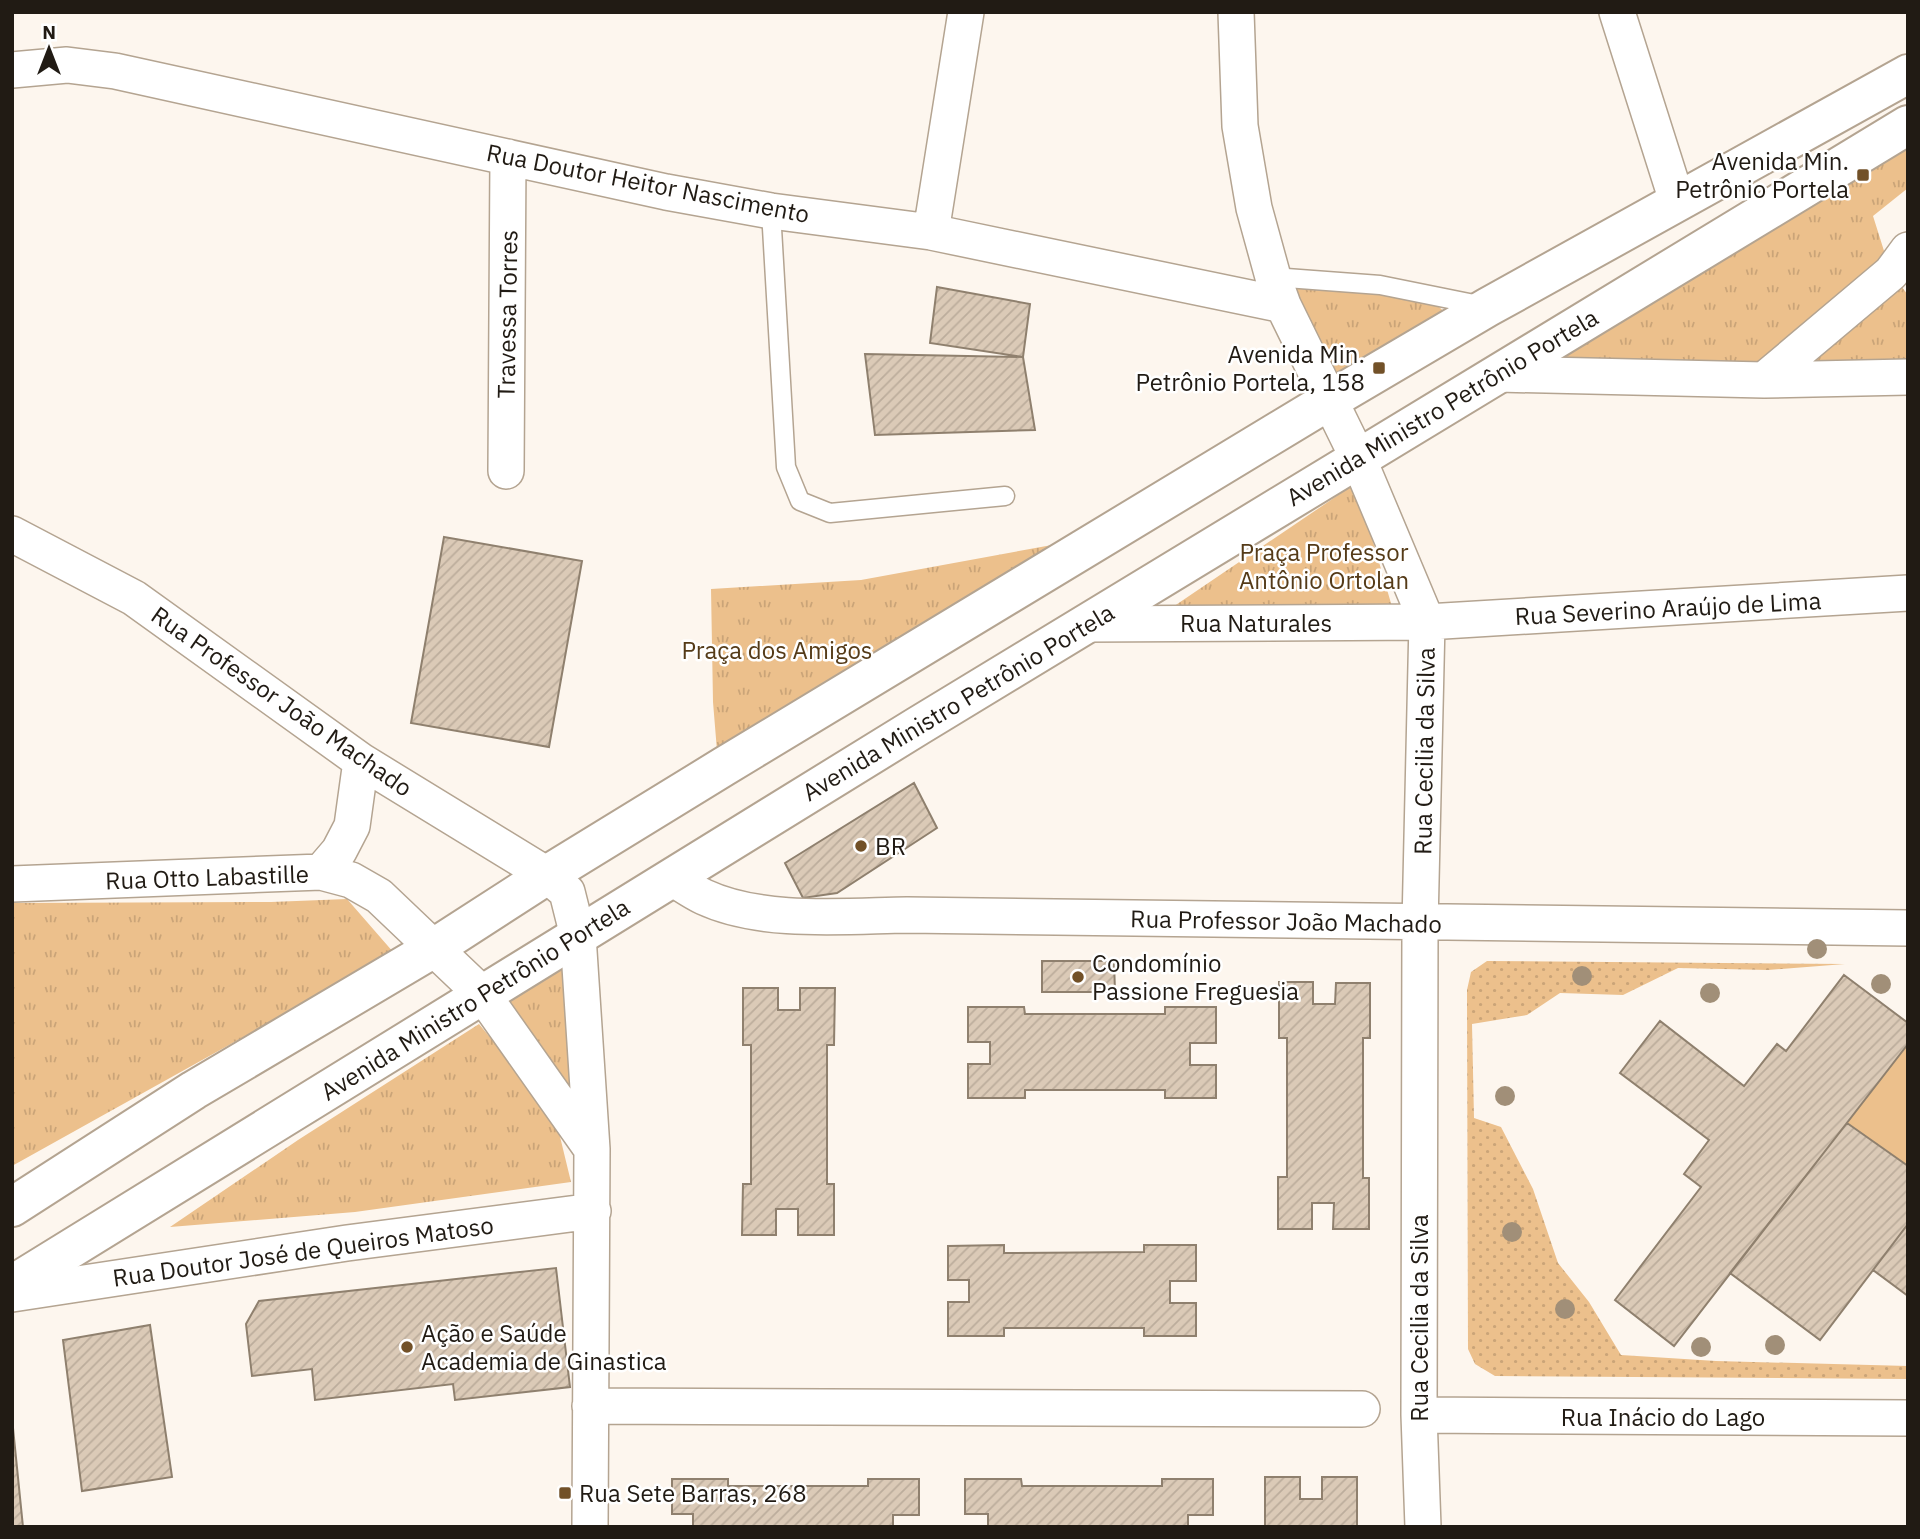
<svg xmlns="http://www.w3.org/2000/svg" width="1920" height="1539" font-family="'IBM Plex Sans',sans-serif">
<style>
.grass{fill:url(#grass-dots)}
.park{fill:url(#park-tufts)}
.pitch{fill:#ecc08c}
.building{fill:url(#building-hatch);stroke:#8f806e;stroke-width:2}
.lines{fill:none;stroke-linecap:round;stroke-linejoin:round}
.lane-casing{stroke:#b4a491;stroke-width:21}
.street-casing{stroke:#b4a491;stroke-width:38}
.secondary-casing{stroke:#b4a491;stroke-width:42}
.lane{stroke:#fff;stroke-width:18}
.street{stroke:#fff;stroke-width:35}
.secondary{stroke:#fff;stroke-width:38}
.tree{fill:#a18f78}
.poi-dot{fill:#725128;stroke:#fff;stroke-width:2.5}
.labels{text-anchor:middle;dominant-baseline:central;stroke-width:5;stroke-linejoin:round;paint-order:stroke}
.poi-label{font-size:24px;fill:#211b14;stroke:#fff;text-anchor:start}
.street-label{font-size:24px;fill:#211b14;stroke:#fff}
.park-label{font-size:24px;fill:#553b18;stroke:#fff}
</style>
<defs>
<pattern id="grass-dots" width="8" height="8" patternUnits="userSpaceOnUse" patternTransform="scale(1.75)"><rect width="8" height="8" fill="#ecc08c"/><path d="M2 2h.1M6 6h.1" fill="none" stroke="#caa478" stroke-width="1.8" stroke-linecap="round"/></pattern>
<pattern id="park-tufts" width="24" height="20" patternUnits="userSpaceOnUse" patternTransform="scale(1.75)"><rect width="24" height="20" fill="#ecc08c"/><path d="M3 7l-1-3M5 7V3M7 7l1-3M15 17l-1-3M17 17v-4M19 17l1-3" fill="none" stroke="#caa478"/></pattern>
<pattern id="building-hatch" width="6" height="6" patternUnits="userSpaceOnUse" patternTransform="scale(1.75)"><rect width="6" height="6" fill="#dbcab7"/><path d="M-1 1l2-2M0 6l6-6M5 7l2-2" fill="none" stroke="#bcad9c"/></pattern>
</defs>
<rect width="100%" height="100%" fill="#fdf6ee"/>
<path class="grass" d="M1487,961L1845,964L1768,970L1678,968L1623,995L1560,993L1527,1015L1472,1024L1474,1118L1501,1127L1533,1189L1558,1263L1589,1302L1621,1355L1716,1361L1908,1366V1379L1495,1376L1475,1364L1468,1349L1467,990L1471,972Z"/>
<path class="park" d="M1908,142V188L1873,216L1891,273L1908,295V377L1498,374Z
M1291,286L1429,298L1458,324L1344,386Z
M1356,483L1395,617L1161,615Z
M1074,541L718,763L713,702L711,589L861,580Z
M347,899L394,953L12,1166V903L271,902Z
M570,964L577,1104L500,995Z
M479,1024L555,1116L571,1182L355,1212L170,1227L298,1140Z"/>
<path class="pitch" d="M1908,1044V1166L1847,1123Z"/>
<path class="building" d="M937,287L1030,304L1023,357L930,343Z
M865,354L1023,357L1035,430L875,435Z
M444,537L582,561L549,747L411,723Z
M914,783L937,828L837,893L803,898L785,863Z
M1042,961H1114L1115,992H1042Z
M1844,975L1908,1023V1044L1674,1346L1615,1300L1701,1187L1684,1174L1709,1140L1620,1073L1660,1021L1744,1086L1777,1044L1786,1051Z
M1279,982H1313V1004H1335L1336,983H1370V1038H1363V1178H1369V1229H1333L1334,1203H1312V1229H1278V1177H1287V1038H1279Z
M743,988H778V1010H800V988H835L834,1045H827V1184H834V1235H798V1209H776V1235H742L743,1184H751V1045H743Z
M968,1007H1024L1025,1014H1165V1007H1216V1043H1190V1065H1216V1098H1165V1090H1025V1098H968V1064H990V1042H968Z
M1847,1123L1908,1166V1224L1820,1340L1730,1273Z
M1908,1224V1296L1873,1270Z
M1004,1245V1253L1144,1252V1245H1196V1281H1170V1303H1196V1336H1144V1328H1004V1336H948V1302H969V1280H948V1246Z
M556,1268L570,1387L455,1400L453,1384L315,1400L312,1369L252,1376L246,1324L259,1301Z
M150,1325L172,1477L82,1491L63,1340Z
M12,1418L23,1527H12Z
M1265,1477H1300V1499H1322V1477H1357V1527H1265Z
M672,1479H728V1486H868V1479H919V1515H893V1527H693V1514H672Z
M965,1479H1021L1022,1486H1162V1479H1213V1515H1188V1527H988V1514H965Z"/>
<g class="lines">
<defs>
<path id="lane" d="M771,211L786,467L800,501L830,513L1005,496
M1273,277L1380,285L1484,306"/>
<path id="street" d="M1236,12L1240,126L1254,208L1273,277L1283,305L1358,458L1427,622L1420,924L1419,1415L1423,1527
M1617,12L1677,201
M12,70L67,65L115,71L666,192L771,211L931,232L1283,305
M931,232L966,12
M1498,374L1764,380L1908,377
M1764,380L1891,273L1908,250
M506,471L508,157
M12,534L134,598L361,761L547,875L567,892L578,936L592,1149L590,1527
M1085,624L1427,622L1908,593
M321,872L339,851L352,826L361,761
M672,878C682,884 693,892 704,897C762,924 845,916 907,915L1908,928
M12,884L321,872L351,880L379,896L483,995L591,1148
M12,1294L347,1243L593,1211
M590,1406L1362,1409
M1419,1415L1908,1418"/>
<path id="secondary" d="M12,1207L194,1090L434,948L547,875L723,767L1330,400L1488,307L1908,74
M12,1285L918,726L1908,125"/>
</defs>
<use href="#lane" class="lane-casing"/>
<use href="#street" class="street-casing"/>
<use href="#secondary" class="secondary-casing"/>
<use href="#lane" class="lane"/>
<use href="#street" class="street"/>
<use href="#secondary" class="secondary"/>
</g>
<g class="tree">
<circle cx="1817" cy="949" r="10"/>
<circle cx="1582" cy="976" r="10"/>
<circle cx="1881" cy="984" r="10"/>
<circle cx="1710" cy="993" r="10"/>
<circle cx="1505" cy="1096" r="10"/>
<circle cx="1512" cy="1232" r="10"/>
<circle cx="1565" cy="1309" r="10"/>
<circle cx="1775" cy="1345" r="10"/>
<circle cx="1701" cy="1347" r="10"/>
</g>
<g class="poi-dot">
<rect x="1856" y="168" width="14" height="14" rx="3.5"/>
<rect x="1372" y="361" width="14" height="14" rx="3.5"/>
<circle cx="861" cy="846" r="7"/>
<circle cx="1078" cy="977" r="7"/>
<circle cx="407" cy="1347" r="7"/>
<rect x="558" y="1486" width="14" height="14" rx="3.5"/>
</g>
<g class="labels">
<g class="poi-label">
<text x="1849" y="161" text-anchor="end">Avenida Min.<tspan x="1849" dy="28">Petrônio Portela</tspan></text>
<text x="1365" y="354" text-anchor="end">Avenida Min.<tspan x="1365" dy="28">Petrônio Portela, 158</tspan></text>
<text x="875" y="846">BR</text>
<text x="1092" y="963">Condomínio<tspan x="1092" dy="28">Passione Freguesia</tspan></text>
<text x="421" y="1333">Ação e Saúde<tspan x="421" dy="28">Academia de Ginastica</tspan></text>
<text x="579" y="1493">Rua Sete Barras, 268</text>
</g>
<g class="street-label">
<text transform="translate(648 183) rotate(11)">Rua Doutor Heitor Nascimento</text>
<text transform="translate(507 314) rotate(-89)">Travessa Torres</text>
<text transform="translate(1442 407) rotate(-31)">Avenida Ministro Petrônio Portela</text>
<text transform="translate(1668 608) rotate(-3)">Rua Severino Araújo de Lima</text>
<text x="1256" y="623">Rua Naturales</text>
<text transform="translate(282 701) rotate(35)">Rua Professor João Machado</text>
<text transform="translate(958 702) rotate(-31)">Avenida Ministro Petrônio Portela</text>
<text transform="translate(1424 751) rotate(-89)">Rua Cecilia da Silva</text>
<text transform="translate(207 877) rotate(-2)">Rua Otto Labastille</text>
<text transform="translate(1286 921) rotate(1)">Rua Professor João Machado</text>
<text transform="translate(475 999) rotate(-32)">Avenida Ministro Petrônio Portela</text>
<text transform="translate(303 1251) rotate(-8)">Rua Doutor José de Queiros Matoso</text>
<text transform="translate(1419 1318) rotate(-90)">Rua Cecilia da Silva</text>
<text x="1663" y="1417">Rua Inácio do Lago</text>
</g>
<g class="park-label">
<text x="1324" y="552">Praça Professor<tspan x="1324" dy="28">Antônio Ortolan</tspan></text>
<text x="777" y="650">Praça dos Amigos</text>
</g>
</g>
<rect width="1920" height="1539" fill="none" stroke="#211b14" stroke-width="28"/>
<g transform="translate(49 49)" stroke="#ffffff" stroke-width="5" paint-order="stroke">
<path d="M0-5L12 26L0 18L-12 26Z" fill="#211b14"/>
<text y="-10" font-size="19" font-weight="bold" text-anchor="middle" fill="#211b14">N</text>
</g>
</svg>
